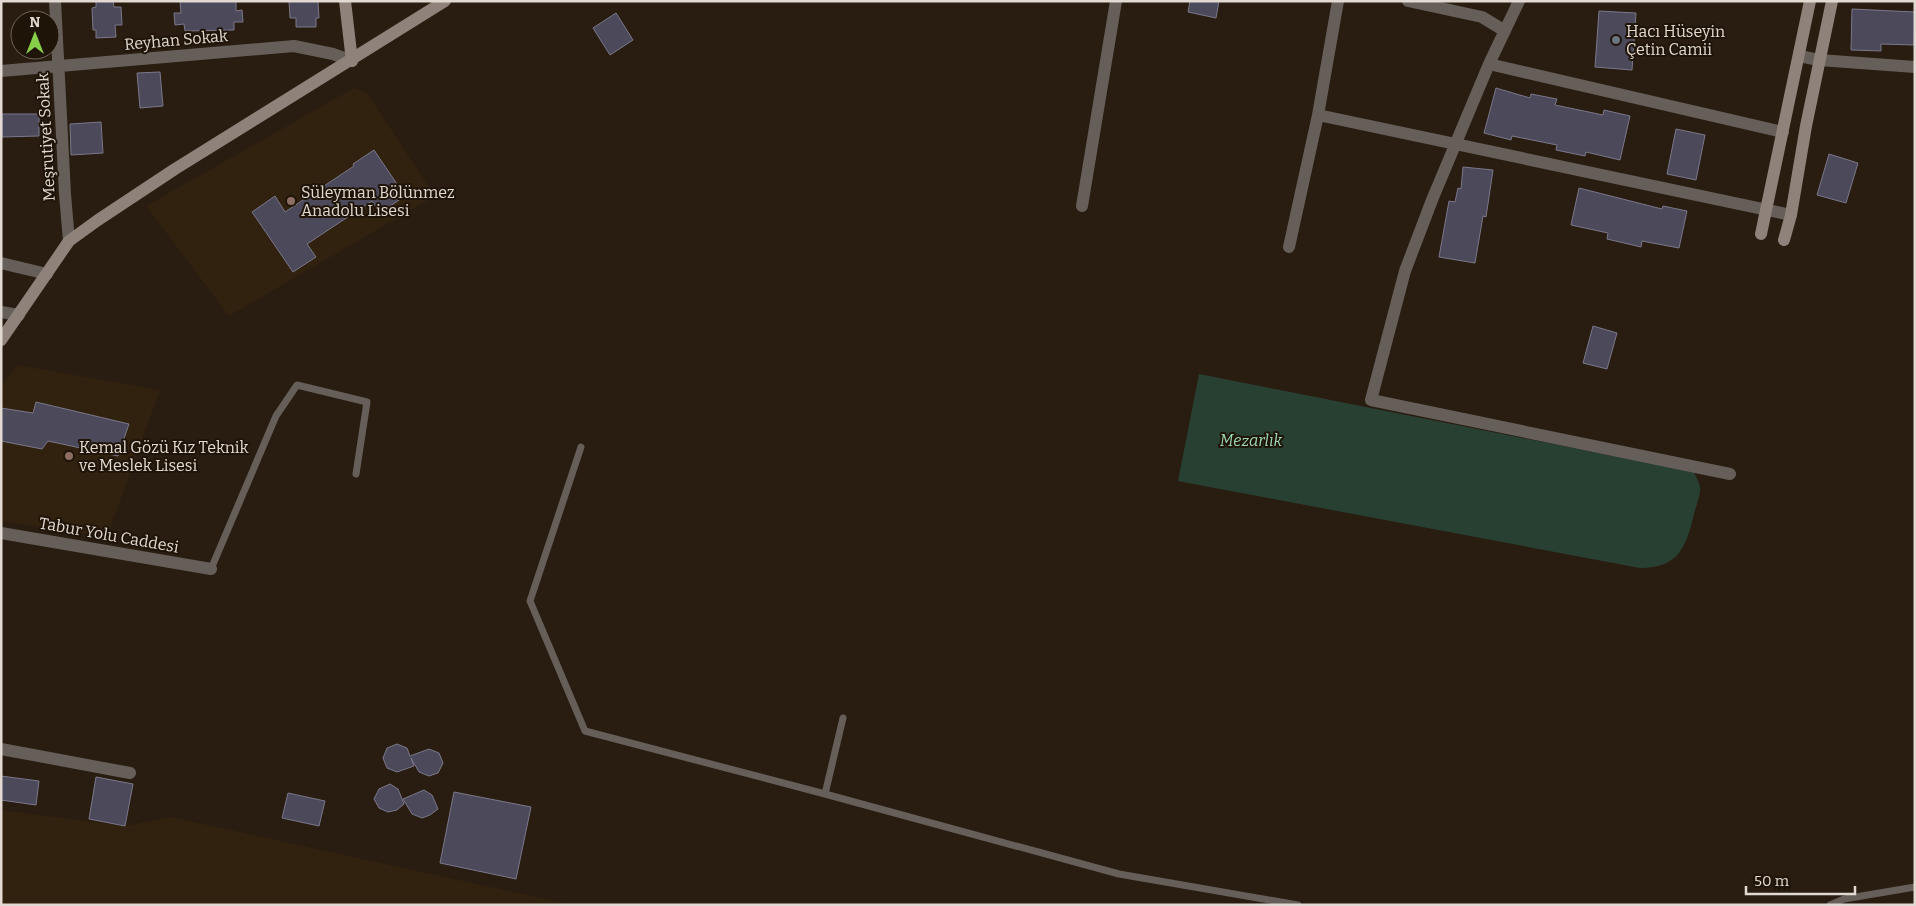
<svg xmlns="http://www.w3.org/2000/svg" width="1916" height="906" font-family="Bitter,serif">
<style>
.built{fill:#31210f}
.green{fill:#284032}
.building{fill:#4b495a;stroke:#7a788a}
.lines{fill:none;stroke-linecap:round;stroke-linejoin:round}
.lane{stroke:#665f59;stroke-width:7}
.street{stroke:#665f59;stroke-width:12}
.secondary{stroke:#8e827a;stroke-width:12}
.worship-dot{fill:#6b7280;stroke:#1f1408;stroke-width:2}
.education-dot{fill:#8d6e63;stroke:#1f1408;stroke-width:2}
.labels{text-anchor:middle;dominant-baseline:central;stroke-width:4;stroke-linejoin:round;paint-order:stroke}
.poi-label{font-size:16px;fill:#e2dad2;stroke:#1f1408;text-anchor:start}
.street-label{font-size:16px;fill:#e2dad2;stroke:#1f1408}
.park-label{font-size:16px;font-style:italic;fill:#9cd8b4;stroke:#1f1408}
</style>
<rect width="100%" height="100%" fill="#291d11"/>
<path class="built" d="M354,88L367,93L435,196L229,316L146,206Z
M17,365L160,390L107,537L1,521V387Z
M1,810L125,826L171,817L573,905H1Z"/>
<path class="green" d="M1199,374L1694,472C1696,477 1699,482 1700,487C1701,494 1696,506 1694,514C1686,547 1679,568 1640,568L1178,481Z"/>
<path class="building" d="M96,1H113L114,7H121L122,25H115L116,37L96,38V30H93L92,8L96,7Z
M180,1H236V11L242,10L243,22H234V30L185,31L184,24L175,25L174,13H181Z
M289,1H318L319,18H316V27H296V18H290Z
M1190,1H1219L1216,18L1188,12Z
M1852,9L1915,12L1914,45L1881,44V51L1851,50Z
M1599,11L1636,13L1632,70L1595,67Z
M616,13L633,40L610,55L593,28Z
M160,72L163,106L140,108L137,73Z
M1496,88L1530,98L1531,94L1557,99L1555,105L1603,115L1604,110L1630,116L1620,160L1586,152L1585,156L1556,150L1557,145L1512,136L1511,140L1484,133Z
M2,114H39V136L2,137Z
M101,122L103,153L71,155L70,124Z
M1676,129L1705,135L1696,180L1667,174Z
M374,150L405,196L380,213L372,201L307,244L316,257L293,272L252,212L275,196L285,212L354,166L353,164Z
M1829,154L1858,163L1846,203L1817,195Z
M1463,167L1493,170L1486,217L1483,216L1475,263L1439,257L1449,201L1455,202L1458,188L1461,189Z
M1579,188L1662,209L1663,206L1687,211L1679,248L1642,241L1641,247L1607,239L1608,233L1571,225Z
M1593,326L1617,333L1607,369L1583,363Z
M36,402L129,424L118,456L48,441L42,449L1,441V408L33,413Z
M397,744L407,748L410,756L429,749L439,753L443,763L438,773L429,776L419,772L411,758L414,766L397,772L387,768L383,758L387,748Z
M1,776L39,781L36,805L1,800Z
M96,777L133,784L125,826L89,819Z
M390,784L398,789L404,804L397,810L388,812L379,808L374,799L379,789Z
M424,790L432,795L438,809L430,815L422,818L412,814L403,799Z
M454,792L531,807L516,879L440,863Z
M288,793L325,801L319,826L282,818Z"/>
<g class="lines">
<path class="lane" d="M581,447L530,601L585,731L825,794L843,718
M211,569L276,416L297,385L367,402L356,474
M825,794L1119,874L1298,905
M1830,905L1844,899L1915,887"/>
<path class="street" d="M55,1L65,194L69,241
M1408,1L1482,17L1505,31
M1519,1L1489,64L1432,200L1405,271L1371,400L1730,474
M1799,56L1819,60L1915,67
M1489,64L1783,132
M1,71L294,46L333,54L352,61
M1318,115L1791,215
M1082,206L1116,1
M1289,247L1318,115L1338,1
M1,263L47,274
M1,312L19,315
M1,533L211,569
M1,749L130,773"/>
<path class="secondary" d="M345,1L352,61
M1761,234L1810,1
M1784,240L1791,215L1806,126L1832,1
M1,340L69,241L98,220L175,169L445,1"/>
</g>
<circle class="worship-dot" cx="1616" cy="40" r="5"/>
<g class="education-dot">
<circle cx="291" cy="201" r="5"/>
<circle cx="69" cy="456" r="5"/>
</g>
<g class="labels">
<g class="poi-label">
<text x="1626" y="31">Hacı Hüseyin<tspan x="1626" dy="18">Çetin Camii</tspan></text>
<text x="301" y="192">Süleyman Bölünmez<tspan x="301" dy="18">Anadolu Lisesi</tspan></text>
<text x="79" y="447">Kemal Gözü Kız Teknik<tspan x="79" dy="18">ve Meslek Lisesi</tspan></text>
</g>
<g class="street-label">
<text transform="translate(176 40) rotate(-5)">Reyhan Sokak</text>
<text transform="translate(46 137) rotate(-93)">Meşrutiyet Sokak</text>
<text transform="translate(109 535) rotate(10)">Tabur Yolu Caddesi</text>
</g>
<g class="park-label">
<text x="1251" y="440">Mezarlık</text>
</g>
</g>
<rect width="1916" height="906" fill="none" stroke="#e2dad2" stroke-width="5"/>
<g transform="translate(35 35)"><circle r="24" fill="#1f1408" stroke="#6d6359"/>
<path d="M0-4L9 19L0 12L-9 19Z" fill="#87cf4a"/>
<text y="-8" font-size="14" font-weight="bold" text-anchor="middle" fill="#e2dad2">N</text>
</g>
<path d="M1746 886v8h109v-8" fill="none" stroke="#e2dad2" stroke-width="2.5"/>
<text x="1754" y="886" font-size="15" fill="#e2dad2" stroke="#1f1408" stroke-width="4" paint-order="stroke">50 m</text>
</svg>
